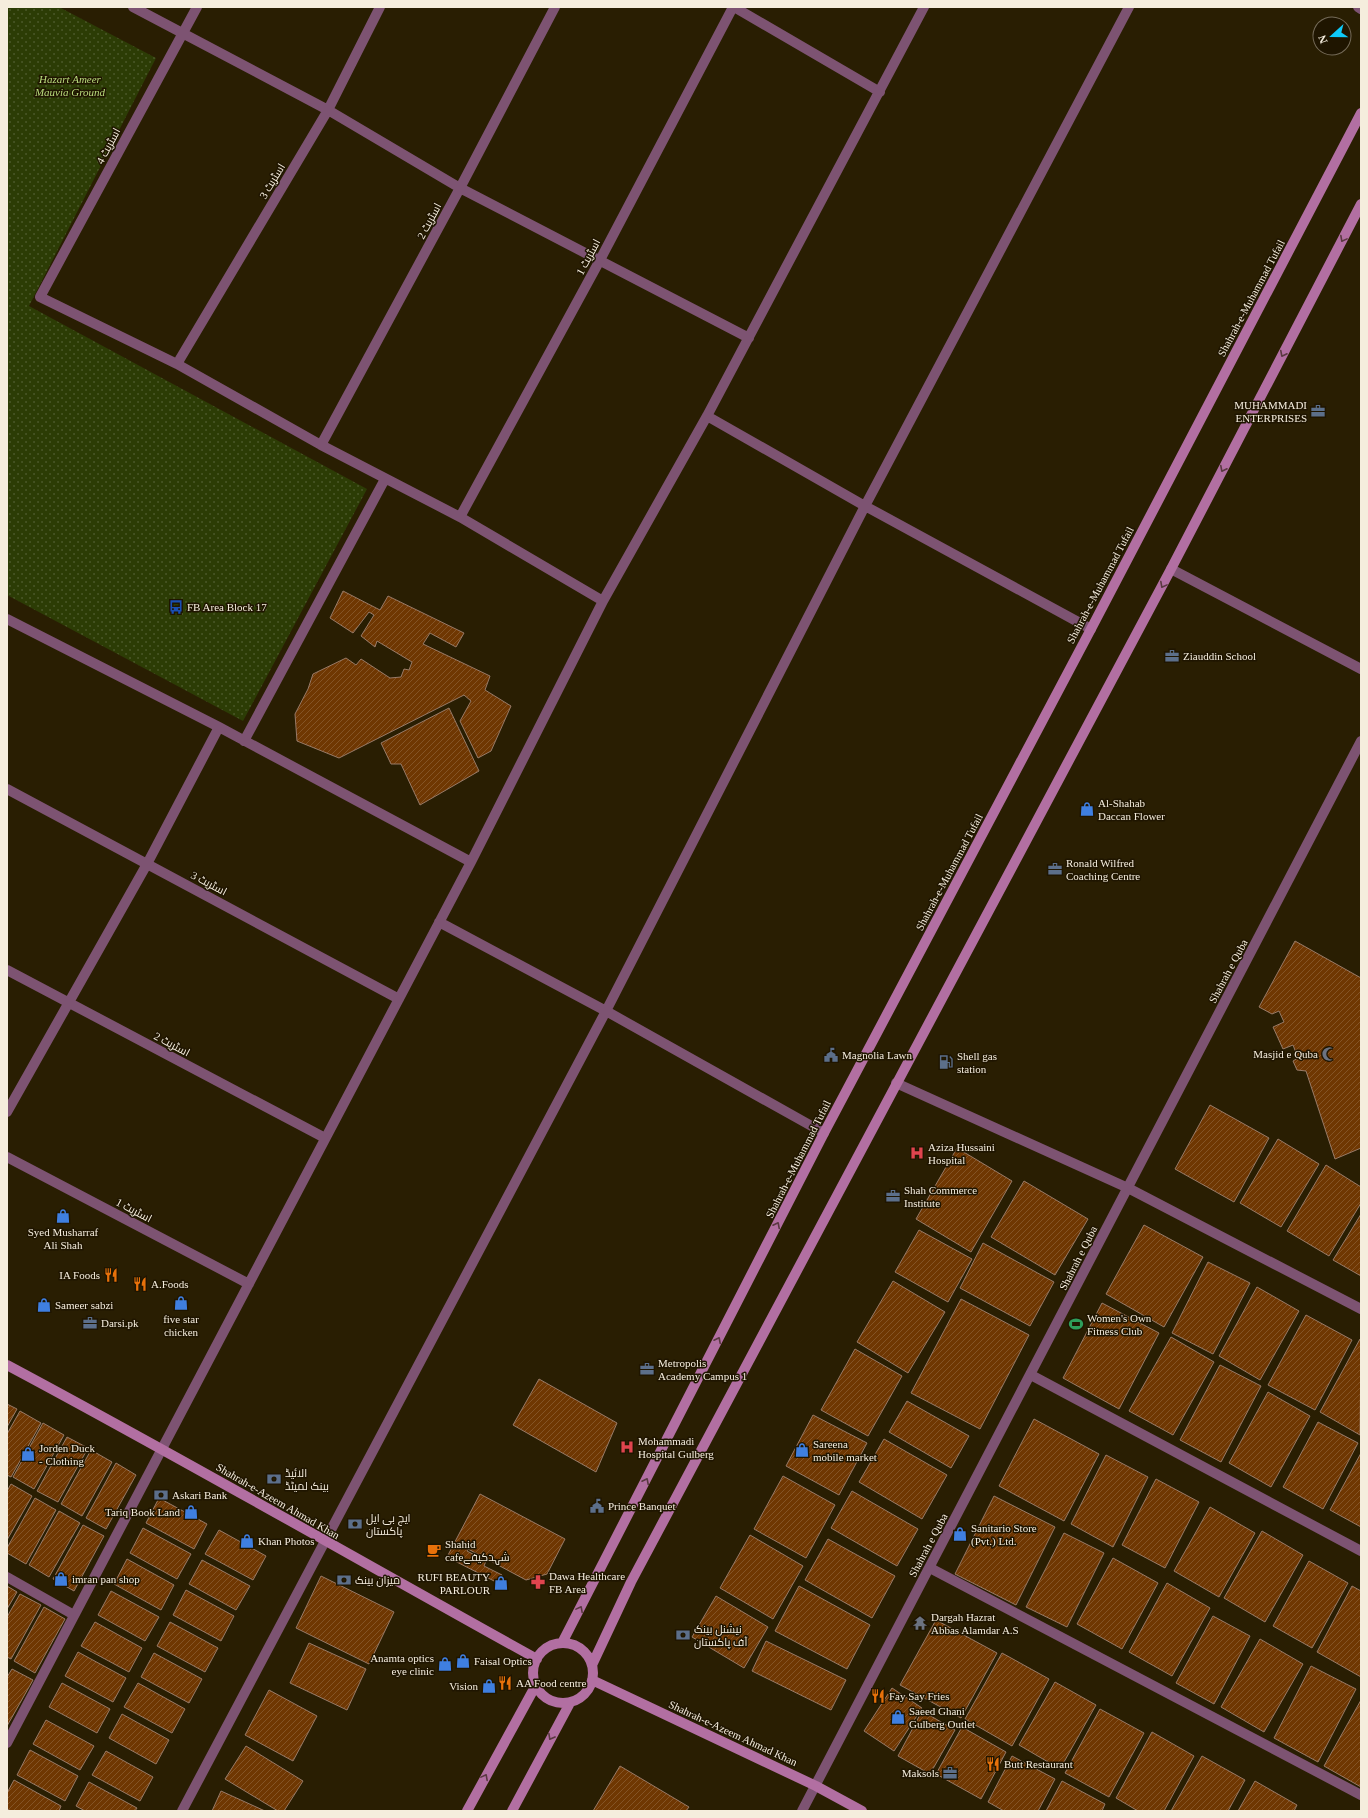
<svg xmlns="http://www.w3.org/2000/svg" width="1368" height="1818" font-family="'Times New Roman',Cairo,serif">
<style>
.park{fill:url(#park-dots)}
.building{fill:url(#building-hatch);stroke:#987a67}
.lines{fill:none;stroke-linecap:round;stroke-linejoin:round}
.street{stroke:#7d5372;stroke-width:10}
.secondary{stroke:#b26fa2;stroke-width:10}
.oneway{stroke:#5a3941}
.labels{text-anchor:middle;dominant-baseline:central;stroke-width:3;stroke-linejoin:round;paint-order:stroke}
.park-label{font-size:11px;font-style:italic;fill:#badd7d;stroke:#1f1500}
.street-label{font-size:11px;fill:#f5eddd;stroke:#1f1500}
.poi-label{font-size:11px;fill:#f5eddd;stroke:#1f1500;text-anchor:start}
</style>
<defs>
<pattern id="park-dots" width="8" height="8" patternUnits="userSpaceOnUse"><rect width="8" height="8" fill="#2c3c05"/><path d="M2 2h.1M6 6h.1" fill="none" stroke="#4b5829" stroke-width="1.8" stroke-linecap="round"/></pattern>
<pattern id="building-hatch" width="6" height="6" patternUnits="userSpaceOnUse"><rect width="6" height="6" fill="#6f3702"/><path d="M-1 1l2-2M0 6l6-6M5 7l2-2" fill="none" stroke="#845426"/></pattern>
</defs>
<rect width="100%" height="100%" fill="#291e02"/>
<path class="park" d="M7,7H59L156,58L29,306L367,489L243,721L7,595Z"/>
<path class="building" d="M343,591L380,610L388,596L464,633L456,647L430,633L423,644L490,676L485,690L511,706L491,751L478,758L460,721L471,701L464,695L339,758L297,741L295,714L308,689L313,674L346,658L356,665L361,659L390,678L401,677L404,669L409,670L412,662L377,641L375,647L361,636L374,615L369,612L353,633L330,618Z
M449,708L479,771L420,805L401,764H391L381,743Z
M1295,941L1361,978V1148L1335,1159L1306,1071L1297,1070L1293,1061L1298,1058L1293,1045L1283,1049L1273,1027L1284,1022L1279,1011L1272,1014L1259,1007Z
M1210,1105L1269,1138L1234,1202L1175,1169Z
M1278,1139L1319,1164L1281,1227L1240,1203Z
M957,1148L1012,1181L971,1252L916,1219Z
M1326,1165L1361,1187V1203L1329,1256L1287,1231Z
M1024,1181L1088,1219L1055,1275L991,1237Z
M1361,1214V1276L1333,1260Z
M1144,1225L1203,1257L1164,1327L1106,1294Z
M919,1230L972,1259L948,1302L895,1272Z
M983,1243L1054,1282L1030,1326L960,1288Z
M1208,1262L1250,1283L1213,1354L1172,1333Z
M893,1281L945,1312L908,1373L857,1342Z
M1257,1287L1299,1311L1260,1380L1219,1356Z
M961,1299L1029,1335L980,1429L911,1393Z
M1102,1303L1159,1333L1119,1409L1063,1378Z
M1306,1315L1352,1340L1315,1410L1268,1385Z
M1171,1337L1214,1362L1173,1435L1129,1411Z
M1360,1339L1361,1340L1360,1435L1320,1412Z
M855,1349L902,1376L868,1436L821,1410Z
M1220,1365L1261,1386L1221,1462L1180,1440Z
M539,1379L617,1423L596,1472L513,1425Z
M1268,1392L1310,1416L1271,1487L1229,1463Z
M907,1401L969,1436L951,1468L889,1432Z
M7,1404L17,1409L7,1427Z
M20,1411L41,1423L11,1477L7,1475V1434Z
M813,1415L867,1443L839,1495L786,1466Z
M1034,1419L1099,1454L1064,1521L999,1486Z
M1318,1422L1358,1443L1323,1509L1283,1487Z
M43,1423L64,1435L34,1489L13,1477Z
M67,1437L88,1448L58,1502L37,1491Z
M884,1439L947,1475L922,1519L859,1482Z
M91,1450L112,1462L82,1516L61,1504Z
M1361,1453V1527L1330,1510Z
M1106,1455L1148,1477L1113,1547L1071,1524Z
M116,1463L136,1475L106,1529L86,1518Z
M783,1476L835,1505L806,1558L754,1529Z
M1156,1479L1199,1502L1165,1568L1122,1545Z
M11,1484L32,1496L7,1540V1491Z
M852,1491L918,1529L897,1566L831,1528Z
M480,1494L565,1539L547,1574L526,1580L468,1549L467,1551L486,1561L484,1566L502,1575L498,1583L447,1557Z
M994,1496L1055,1527L1016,1605L955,1574Z
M35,1498L56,1510L26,1564L7,1553V1548Z
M159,1498L207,1524L194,1549L146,1523Z
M1210,1507L1255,1533L1219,1597L1174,1571Z
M59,1511L80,1523L49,1577L29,1565Z
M83,1525L104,1536L74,1591L53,1579Z
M143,1528L191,1554L177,1579L130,1553Z
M219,1530L266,1556L253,1580L205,1554Z
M1262,1531L1303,1555L1265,1622L1224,1598Z
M1064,1533L1104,1553L1067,1627L1026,1607Z
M750,1535L803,1566L773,1619L720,1588Z
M828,1539L895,1576L872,1618L805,1580Z
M1113,1558L1158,1583L1122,1649L1077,1624Z
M127,1559L174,1585L161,1610L114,1584Z
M202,1560L250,1586L236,1610L189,1584Z
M1309,1561L1348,1583L1312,1648L1273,1626Z
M321,1576L394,1612L369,1664L296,1628Z
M1167,1583L1210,1608L1172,1676L1129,1652Z
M7,1586L17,1592L7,1609Z
M799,1586L870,1625L847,1669L775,1631Z
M1352,1586L1361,1591V1677L1317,1652Z
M186,1590L234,1616L221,1641L173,1615Z
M111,1591L159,1617L145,1641L98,1615Z
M20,1594L41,1605L11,1659L7,1657V1617Z
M716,1596L768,1627L744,1668L692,1637Z
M44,1607L65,1619L35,1673L14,1661Z
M1213,1616L1250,1636L1214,1704L1176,1683Z
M936,1620L997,1653L961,1718L900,1685Z
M95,1622L142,1648L129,1672L81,1646Z
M170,1622L218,1648L205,1672L157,1646Z
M1260,1639L1303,1664L1264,1732L1221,1707Z
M766,1641L846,1680L831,1710L752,1671Z
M309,1643L366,1669L347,1710L290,1683Z
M78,1652L126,1678L113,1702L65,1676Z
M154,1653L202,1679L189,1703L141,1677Z
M1002,1653L1049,1679L1012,1746L965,1719Z
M1311,1666L1356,1689L1318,1762L1274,1738Z
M12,1669L33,1680L7,1726V1677Z
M1055,1682L1096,1705L1060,1769L1019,1745Z
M62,1683L110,1709L97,1733L49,1707Z
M138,1683L185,1709L172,1733L124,1707Z
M892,1688L922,1708L894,1751L864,1731Z
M269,1690L317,1716L293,1761L245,1735Z
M1361,1700V1787L1324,1766Z
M1100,1709L1144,1733L1109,1797L1065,1773Z
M922,1711L955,1730L930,1774L898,1756Z
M122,1714L169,1740L156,1764L109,1738Z
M46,1720L94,1746L80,1770L33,1744Z
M962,1727L1006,1752L981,1799L936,1774Z
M1152,1732L1194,1756L1164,1811H1138L1116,1798Z
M246,1746L303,1781L284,1811H278L225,1779Z
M30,1750L78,1776L65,1801L17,1775Z
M106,1751L153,1777L140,1801L92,1775Z
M1012,1756L1055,1779L1038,1811H1004L988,1802Z
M1202,1756L1245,1780L1228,1811H1171Z
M620,1766L689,1807L686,1811H593Z
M14,1780L61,1806L59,1811H11L7,1809V1793Z
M1062,1781L1105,1804L1102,1811H1046Z
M1255,1781L1297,1805L1294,1811H1238Z
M89,1782L137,1808L135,1811H85L76,1806Z
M221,1791L265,1811H212Z"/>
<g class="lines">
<path class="street" d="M133,7L328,110L460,188L749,338
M197,7L40,297L177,364L321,445L460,517L603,601
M734,7L880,92
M1358,7L1361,9
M177,364L328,110L380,7
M707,416L865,506L1091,629
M321,445L460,188L555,7
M460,517L600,260L733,7
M1171,569L1361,669
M7,619L219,727L471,862
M244,741L385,479
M7,789L399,999
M439,922L606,1011L824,1133
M7,970L325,1138
M896,1083L1128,1188L1361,1309
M7,1112L147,864L219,727
M7,1157L249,1284
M1031,1375L1361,1551
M930,1568L1361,1795
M7,1577L74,1615
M7,1743L471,862L603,601L707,416L924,7
M182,1811L606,1011L865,506L1129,7
M802,1811L1361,741"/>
<path class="secondary" d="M7,1365C185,1460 360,1561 537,1659
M562,1643L824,1133L1091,629L1361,113
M533 1673a30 30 0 1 1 60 0a30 30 0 1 1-60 0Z
M592,1665L631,1582L1171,569L1361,204
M592,1680L816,1786L862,1811
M467,1811L536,1685
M512,1811L570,1703"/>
</g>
<defs><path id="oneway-chevron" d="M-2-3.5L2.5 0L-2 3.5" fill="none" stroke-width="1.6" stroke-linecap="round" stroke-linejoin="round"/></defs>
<g class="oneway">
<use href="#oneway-chevron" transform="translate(1343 239) rotate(118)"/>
<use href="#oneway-chevron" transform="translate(1283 354) rotate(117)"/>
<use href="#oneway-chevron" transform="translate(1223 469) rotate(117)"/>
<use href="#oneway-chevron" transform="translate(1163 585) rotate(118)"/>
<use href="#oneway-chevron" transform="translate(777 1225) rotate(-63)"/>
<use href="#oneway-chevron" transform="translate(718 1340) rotate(-63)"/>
<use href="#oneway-chevron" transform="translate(646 1481) rotate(-63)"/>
<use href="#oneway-chevron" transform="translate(580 1609) rotate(-62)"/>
<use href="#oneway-chevron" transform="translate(551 1737) rotate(119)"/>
<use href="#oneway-chevron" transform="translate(485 1777) rotate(-62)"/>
</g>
<defs>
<symbol id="office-bare" viewBox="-9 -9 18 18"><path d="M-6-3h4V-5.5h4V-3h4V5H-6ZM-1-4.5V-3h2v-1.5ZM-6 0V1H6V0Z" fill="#5c6f8a" stroke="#1f1500" stroke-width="2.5" paint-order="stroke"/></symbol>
<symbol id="bus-bare" viewBox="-9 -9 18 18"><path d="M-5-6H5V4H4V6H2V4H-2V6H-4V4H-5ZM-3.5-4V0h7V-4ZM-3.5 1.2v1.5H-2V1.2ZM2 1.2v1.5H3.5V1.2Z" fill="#1a4fb4" stroke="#1f1500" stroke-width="2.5" paint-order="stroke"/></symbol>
<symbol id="shop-bare" viewBox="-9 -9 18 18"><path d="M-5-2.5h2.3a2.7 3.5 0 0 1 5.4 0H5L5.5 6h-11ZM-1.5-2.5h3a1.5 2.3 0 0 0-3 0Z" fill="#3f7fe0" stroke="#1f1500" stroke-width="2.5" paint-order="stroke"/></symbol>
<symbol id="mosque-bare" viewBox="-9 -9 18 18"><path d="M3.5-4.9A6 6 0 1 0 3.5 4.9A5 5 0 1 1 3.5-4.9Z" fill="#6b7280" stroke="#1f1500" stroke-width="2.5" paint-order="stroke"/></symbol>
<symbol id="civic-bare" viewBox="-9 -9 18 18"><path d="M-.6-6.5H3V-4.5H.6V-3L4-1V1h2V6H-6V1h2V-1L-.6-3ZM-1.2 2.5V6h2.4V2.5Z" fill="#5c6f8a" stroke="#1f1500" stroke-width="2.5" paint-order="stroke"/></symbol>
<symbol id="fuel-bare" viewBox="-9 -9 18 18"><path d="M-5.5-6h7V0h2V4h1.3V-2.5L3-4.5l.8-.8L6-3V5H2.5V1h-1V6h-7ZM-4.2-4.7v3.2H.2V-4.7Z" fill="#5c6f8a" stroke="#1f1500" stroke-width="2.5" paint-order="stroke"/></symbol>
<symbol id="hospital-bare" viewBox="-9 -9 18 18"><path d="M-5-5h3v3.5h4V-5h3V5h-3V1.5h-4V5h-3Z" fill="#e0444e" stroke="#1f1500" stroke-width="2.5" paint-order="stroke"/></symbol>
<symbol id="restaurant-bare" viewBox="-9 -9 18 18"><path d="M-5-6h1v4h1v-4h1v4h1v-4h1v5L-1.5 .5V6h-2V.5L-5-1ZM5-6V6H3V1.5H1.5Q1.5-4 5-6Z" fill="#e8710a" stroke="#1f1500" stroke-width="2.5" paint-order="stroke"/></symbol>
<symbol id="stadium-bare" viewBox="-9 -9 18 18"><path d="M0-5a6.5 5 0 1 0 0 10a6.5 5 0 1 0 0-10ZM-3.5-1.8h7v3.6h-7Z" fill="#2e9e5b" stroke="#1f1500" stroke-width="2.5" paint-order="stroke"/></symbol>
<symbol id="bank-bare" viewBox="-9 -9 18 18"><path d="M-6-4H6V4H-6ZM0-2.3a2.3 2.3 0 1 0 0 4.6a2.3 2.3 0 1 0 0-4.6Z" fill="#5c6f8a" stroke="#1f1500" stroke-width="2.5" paint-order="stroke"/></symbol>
<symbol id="cafe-bare" viewBox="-9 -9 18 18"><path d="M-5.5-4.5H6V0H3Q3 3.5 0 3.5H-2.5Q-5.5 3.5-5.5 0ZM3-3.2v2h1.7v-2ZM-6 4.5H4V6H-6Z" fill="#e8710a" stroke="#1f1500" stroke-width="2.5" paint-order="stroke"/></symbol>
<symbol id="pharmacy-bare" viewBox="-9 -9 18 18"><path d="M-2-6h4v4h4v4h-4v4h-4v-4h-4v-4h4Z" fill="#e0444e" stroke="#1f1500" stroke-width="2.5" paint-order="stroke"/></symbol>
<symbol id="temple-bare" viewBox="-9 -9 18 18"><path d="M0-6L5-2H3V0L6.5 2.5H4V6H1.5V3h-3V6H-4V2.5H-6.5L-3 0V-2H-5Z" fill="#6b7280" stroke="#1f1500" stroke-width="2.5" paint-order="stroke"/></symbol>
</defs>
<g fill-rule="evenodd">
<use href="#office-bare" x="1308" y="401" width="20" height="20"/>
<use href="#bus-bare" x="166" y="597" width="20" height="20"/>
<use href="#office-bare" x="1162" y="646" width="20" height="20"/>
<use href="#shop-bare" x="1077" y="799" width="20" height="20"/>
<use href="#office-bare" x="1045" y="859" width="20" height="20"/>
<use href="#mosque-bare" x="1319" y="1044" width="20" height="20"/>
<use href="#civic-bare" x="821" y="1045" width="20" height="20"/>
<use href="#fuel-bare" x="936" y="1052" width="20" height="20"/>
<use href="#hospital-bare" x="907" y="1143" width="20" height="20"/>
<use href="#office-bare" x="883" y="1186" width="20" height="20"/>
<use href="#shop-bare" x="53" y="1206" width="20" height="20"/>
<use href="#restaurant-bare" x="101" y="1265" width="20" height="20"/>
<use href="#restaurant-bare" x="130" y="1274" width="20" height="20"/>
<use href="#shop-bare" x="171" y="1293" width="20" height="20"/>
<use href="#shop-bare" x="34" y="1295" width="20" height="20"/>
<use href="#office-bare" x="80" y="1313" width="20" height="20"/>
<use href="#stadium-bare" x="1066" y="1314" width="20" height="20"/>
<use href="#office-bare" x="637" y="1359" width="20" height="20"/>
<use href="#hospital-bare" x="617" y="1437" width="20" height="20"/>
<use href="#shop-bare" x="792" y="1440" width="20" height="20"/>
<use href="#shop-bare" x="18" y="1444" width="20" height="20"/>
<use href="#bank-bare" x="264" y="1469" width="20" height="20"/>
<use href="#bank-bare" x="151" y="1485" width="20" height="20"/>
<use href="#civic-bare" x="587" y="1496" width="20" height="20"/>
<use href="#shop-bare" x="181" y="1502" width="20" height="20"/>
<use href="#bank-bare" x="345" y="1514" width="20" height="20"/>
<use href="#shop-bare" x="950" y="1524" width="20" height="20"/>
<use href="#shop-bare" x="237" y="1531" width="20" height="20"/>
<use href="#cafe-bare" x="424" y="1540" width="20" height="20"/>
<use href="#shop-bare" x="51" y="1569" width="20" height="20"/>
<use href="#bank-bare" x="334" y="1570" width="20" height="20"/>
<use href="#pharmacy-bare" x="528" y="1572" width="20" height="20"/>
<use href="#shop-bare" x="491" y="1573" width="20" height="20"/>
<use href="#temple-bare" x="910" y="1613" width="20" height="20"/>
<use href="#bank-bare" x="673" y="1625" width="20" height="20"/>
<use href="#shop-bare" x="453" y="1651" width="20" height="20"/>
<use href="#shop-bare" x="435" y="1654" width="20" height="20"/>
<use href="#restaurant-bare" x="495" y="1673" width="20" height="20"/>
<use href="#shop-bare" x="479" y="1676" width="20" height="20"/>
<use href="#restaurant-bare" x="868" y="1686" width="20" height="20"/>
<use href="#shop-bare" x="888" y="1707" width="20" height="20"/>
<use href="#restaurant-bare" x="983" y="1754" width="20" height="20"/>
<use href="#office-bare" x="940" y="1763" width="20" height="20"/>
</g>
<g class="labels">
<g class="park-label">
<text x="70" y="79">Hazart Ameer<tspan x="70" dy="13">Mauvia Ground</tspan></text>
</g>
<g class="street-label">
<text transform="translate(108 146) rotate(-62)">اسٹریٹ 4</text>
<text transform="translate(272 181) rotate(-59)">اسٹریٹ 3</text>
<text transform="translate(429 221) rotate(-62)">اسٹریٹ 2</text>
<text transform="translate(588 257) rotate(-62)">اسٹریٹ 1</text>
<text transform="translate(1251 298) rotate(-62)">Shahrah-e-Muhammad Tufail</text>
<text transform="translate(1100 585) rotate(-62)">Shahrah-e-Muhammad Tufail</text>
<text transform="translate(949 872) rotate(-62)">Shahrah-e-Muhammad Tufail</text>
<text transform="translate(209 883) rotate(28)">اسٹریٹ 3</text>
<text transform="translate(1228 971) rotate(-62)">Shahrah e Quba</text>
<text transform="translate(172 1044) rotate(28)">اسٹریٹ 2</text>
<text transform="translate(798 1159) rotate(-63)">Shahrah-e-Muhammad Tufail</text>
<text transform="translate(134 1210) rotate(28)">اسٹریٹ 1</text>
<text transform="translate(1078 1258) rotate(-63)">Shahrah e Quba</text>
<text transform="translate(278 1501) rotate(30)">Shahrah-e-Azeem Ahmad Khan</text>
<text transform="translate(928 1545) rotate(-62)">Shahrah e Quba</text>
<text transform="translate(733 1733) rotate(25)">Shahrah-e-Azeem Ahmad Khan</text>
</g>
<g class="poi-label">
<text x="1307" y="405" text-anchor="end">MUHAMMADI<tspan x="1307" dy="13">ENTERPRISES</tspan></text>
<text x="187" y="607">FB Area Block 17</text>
<text x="1183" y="656">Ziauddin School</text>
<text x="1098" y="803">Al-Shahab<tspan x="1098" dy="13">Daccan Flower</tspan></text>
<text x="1066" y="863">Ronald Wilfred<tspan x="1066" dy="13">Coaching Centre</tspan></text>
<text x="1318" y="1054" text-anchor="end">Masjid e Quba</text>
<text x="842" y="1055">Magnolia Lawn</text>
<text x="957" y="1056">Shell gas<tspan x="957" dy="13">station</tspan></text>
<text x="928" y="1147">Aziza Hussaini<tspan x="928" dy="13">Hospital</tspan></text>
<text x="904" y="1190">Shah Commerce<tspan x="904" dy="13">Institute</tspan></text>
<text x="63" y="1232" text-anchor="middle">Syed Musharraf<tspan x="63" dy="13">Ali Shah</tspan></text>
<text x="100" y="1275" text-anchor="end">IA Foods</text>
<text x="151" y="1284">A.Foods</text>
<text x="55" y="1305">Sameer sabzi</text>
<text x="1087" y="1318">Women's Own<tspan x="1087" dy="13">Fitness Club</tspan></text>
<text x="181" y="1319" text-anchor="middle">five star<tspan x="181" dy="13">chicken</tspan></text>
<text x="101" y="1323">Darsi.pk</text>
<text x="658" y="1363">Metropolis<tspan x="658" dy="13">Academy Campus 1</tspan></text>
<text x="638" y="1441">Mohammadi<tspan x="638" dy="13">Hospital Gulberg</tspan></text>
<text x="813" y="1444">Sareena<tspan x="813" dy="13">mobile market</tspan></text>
<text x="39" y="1448">Jorden Duck<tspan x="39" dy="13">- Clothing</tspan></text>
<text x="285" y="1473">الائیڈ<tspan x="285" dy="13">بینک لمیٹڈ</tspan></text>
<text x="172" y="1495">Askari Bank</text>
<text x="608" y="1506">Prince Banquet</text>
<text x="180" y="1512" text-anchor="end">Tariq Book Land</text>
<text x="366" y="1518">ایچ بی ایل<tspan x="366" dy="13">پاکستان</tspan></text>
<text x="971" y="1528">Sanitario Store<tspan x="971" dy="13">(Pvt.) Ltd.</tspan></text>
<text x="258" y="1541">Khan Photos</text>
<text x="445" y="1544">Shahid<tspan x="445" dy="13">cafeشہدکیفے</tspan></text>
<text x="549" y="1576">Dawa Healthcare<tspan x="549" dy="13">FB Area</tspan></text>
<text x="490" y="1577" text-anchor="end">RUFI BEAUTY<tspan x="490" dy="13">PARLOUR</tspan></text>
<text x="72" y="1579">imran pan shop</text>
<text x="355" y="1580">میزان بینک</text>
<text x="931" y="1617">Dargah Hazrat<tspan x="931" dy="13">Abbas Alamdar A.S</tspan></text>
<text x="694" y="1629">نیشنل بینک<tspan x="694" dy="13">آف پاکستان</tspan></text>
<text x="434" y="1658" text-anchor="end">Anamta optics<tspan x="434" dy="13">eye clinic</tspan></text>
<text x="474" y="1661">Faisal Optics</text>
<text x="516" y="1683">AA Food centre</text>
<text x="478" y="1686" text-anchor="end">Vision</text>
<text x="889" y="1696">Fay Say Fries</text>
<text x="909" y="1711">Saeed Ghani<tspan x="909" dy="13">Gulberg Outlet</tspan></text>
<text x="1004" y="1764">Butt Restaurant</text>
<text x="939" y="1773" text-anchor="end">Maksols</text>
</g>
</g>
<rect width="1368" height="1818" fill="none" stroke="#f5eddd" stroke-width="16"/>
<g transform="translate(1332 36) rotate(249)"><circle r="19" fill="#1f1500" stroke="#756b58"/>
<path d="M0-3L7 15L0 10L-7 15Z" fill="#0ecafa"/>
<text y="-6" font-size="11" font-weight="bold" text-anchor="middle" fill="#f5eddd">N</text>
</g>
</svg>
